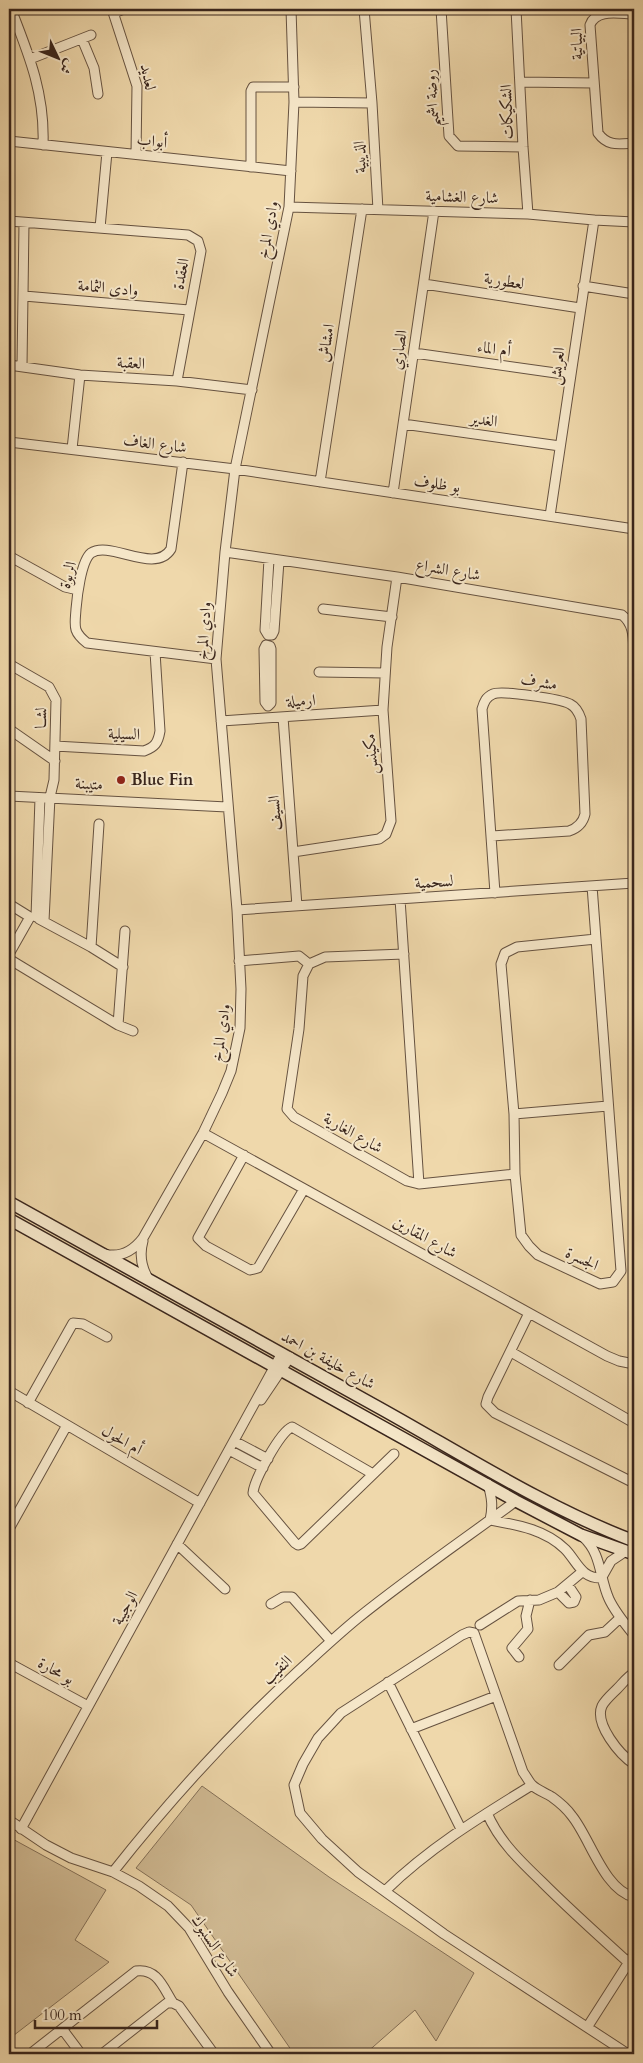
<svg xmlns="http://www.w3.org/2000/svg" width="643" height="2063" font-family="Cardo,Amiri,serif">
<style>
.green{fill:#d0ba93;stroke:#847058}
.lines{fill:none;stroke-linecap:round;stroke-linejoin:round}
.street-casing{stroke:#665240;stroke-width:11}
.secondary-casing{stroke:#39251c;stroke-width:14}
.street{stroke:#f5e6c8;stroke-width:9}
.secondary{stroke:#f5e6c8;stroke-width:11}
.poi-dot{fill:#8f2418;stroke:#f5e6c8;stroke-width:2}
.labels{text-anchor:middle;dominant-baseline:central;stroke-width:4;stroke-linejoin:round;paint-order:stroke}
.street-label{font-size:16px;fill:#39251c;stroke:#f5e6c8}
.poi-label{font-size:16px;font-weight:bold;fill:#39251c;stroke:#f5e6c8;text-anchor:start}
</style>
<rect width="100%" height="100%" fill="#efd8ab"/>
<filter id="stains"><feTurbulence type="fractalNoise" baseFrequency=".004" numOctaves="4"/><feColorMatrix values="0 0 0 0 .2 0 0 0 0 .09 0 0 0 0 .02 0 0 0 .5 -.17"/></filter>
<radialGradient id="worn" r=".72"><stop offset=".6" stop-color="#630" stop-opacity="0"/><stop offset="1" stop-color="#630" stop-opacity=".3"/></radialGradient>
<path class="green" d="M202,1786L329,1877L474,1973L436,2041L415,2010L365,2054H294L191,1905L136,1868Z
M9,1837L106,1890L75,1940L109,1962L9,2039Z"/>
<g class="lines">
<defs>
<path id="street" d="M11,9C29,55 45,94 43,145
M112,9L137,86L136,154
M364,9L372,103L378,210
M441,9L449,136L458,146L523,147
M516,9L523,147L528,214
M114,13L124,9
M634,14C620,14 596,8 590,25L598,133C608,147 619,144 634,143
M82,39L94,68L98,94
M30,59L91,35
M521,82L593,83
M294,102L372,103
M9,141L291,171
M251,167V91L253,87H294
M289,207L528,214L594,220L634,222
M9,221L188,235L198,241L201,251L177,381
M100,228L107,152
M424,284L580,308
M583,286L634,294
M24,296L189,310
M414,353L570,375
M9,365L80,375L177,381L252,390
M22,366L24,223
M403,424L560,446
M9,442L235,469L634,529
M72,449L80,375
M183,462L171,549C155,575 110,540 91,553C81,561 77,597 76,609C75,626 72,631 87,643L216,659
M320,482L362,209
M393,493L434,211
M550,516L594,220
M225,552L397,577L622,615C635,625 633,640 634,654
M9,556L65,587L78,590
M269,559L265,630L268,635H272L274,631L279,561
M323,609L392,617
M266,645L270,646L271,649V703L268,706L265,702L264,649Z
M9,664L49,687L56,700L54,780L50,797L44,921
M319,672L385,673
M283,717L297,906
M221,721L383,710
M9,729L55,761
M55,746L144,751C155,747 158,743 160,731L155,652
M9,796L227,807
M492,836L569,831C578,828 583,823 585,814L581,719C579,713 576,707 570,704C561,699 501,690 493,694C486,697 484,702 482,709L495,893
M293,852L379,839L386,834L391,821L383,710L387,647L397,577
M592,886L596,939L621,1271L613,1282L600,1284L538,1255L529,1246L521,1235L515,1174L514,1114L501,964L505,953L517,947L596,939
M400,899L419,1184
M9,904L30,917L9,954
M237,910L634,883
M36,917L40,798
M39,919L91,947L123,967
M91,947L99,824
M404,954L325,957L309,964L303,976L299,1029L287,1109L294,1117L407,1181L419,1184L515,1174
M9,959L118,1025L133,1031
M239,961L299,956L309,964
M118,1025L125,931
M514,1114L608,1106
M203,1133L607,1356L619,1361L634,1364
M244,1155L198,1238L206,1246L250,1270L258,1268L304,1189
M143,1241C139,1255 141,1267 149,1280
M105,1254C121,1258 133,1251 143,1238L203,1133L222,1093L231,1071L240,1028L241,989L237,910L216,659L225,552L235,469L289,207L294,102L291,9
M529,1313L488,1397L486,1404L495,1413L634,1483
M511,1352L634,1423
M9,1391L200,1503
M261,1400L290,1357
M28,1403L73,1323L83,1324L107,1337
M234,1441L268,1459
M229,1450L263,1468
M373,1474L292,1427C280,1432 254,1480 253,1493L295,1543L298,1545L301,1544L394,1454
M488,1484C492,1498 493,1507 490,1520
M490,1520C517,1525 544,1529 565,1549C577,1561 581,1579 602,1578
M9,1529L67,1425
M583,1537C602,1554 599,1577 609,1599C615,1612 625,1624 634,1635
M177,1544L225,1589
M602,1577L611,1561L626,1551
M558,1592L569,1603L574,1602L576,1597L568,1585
M271,1604L283,1597H292L331,1641
M480,1625L518,1601L539,1600L558,1592L582,1572
M519,1657L512,1648L528,1629L526,1616L530,1600
M9,1663L88,1706
M559,1665L589,1635L605,1632L620,1618
M634,1673C628,1676 622,1684 617,1689C612,1694 605,1700 602,1706C594,1724 620,1755 634,1764
M388,1682L461,1829
M411,1729L496,1696
M487,1813C499,1841 520,1861 542,1882C570,1910 599,1936 629,1963
M9,1820L46,1845L71,1858L113,1872L139,1886L168,1906L189,1928L228,1992L271,2054
M21,1829L282,1353
M113,1872C169,1801 229,1735 295,1674C316,1655 336,1636 358,1618C409,1577 463,1540 516,1501
M385,1891C429,1848 480,1817 532,1785
M588,2026L634,1954
M63,2030L81,2054
M30,2054L136,1971C157,1968 163,1987 173,2003
M102,2054L167,2003H173L179,2006L214,2054
M628,2054L444,1934L358,1872L322,1839L300,1813L294,1785L303,1764L318,1738L341,1713L462,1635L469,1632L474,1633L523,1772C526,1776 529,1782 532,1785C537,1790 546,1793 552,1797C559,1802 567,1809 572,1816C590,1838 604,1890 634,1897"/>
<path id="secondary" d="M9,1202C131,1270 254,1337 376,1406C461,1453 544,1507 634,1541
M9,1219L516,1501L581,1535L634,1554"/>
</defs>
<use href="#street" class="street-casing"/>
<use href="#secondary" class="secondary-casing"/>
<use href="#street" class="street"/>
<use href="#secondary" class="secondary"/>
</g>
<circle class="poi-dot" cx="121" cy="780" r="5"/>
<g class="labels">
<g class="street-label">
<text transform="translate(577 44) rotate(-91)">البياتية</text>
<text transform="translate(148 77) rotate(79)">لعديد</text>
<text transform="translate(432 98) rotate(-94)">روضة اشميم</text>
<text transform="translate(507 112) rotate(-92)">الشكيكات</text>
<text transform="translate(152 141) rotate(6)">أبواب</text>
<text transform="translate(360 157) rotate(-93)">الذيبية</text>
<text transform="translate(462 197) rotate(2)">شارع الغشامية</text>
<text transform="translate(268 230) rotate(-80)">وادي المرخ</text>
<text transform="translate(181 274) rotate(-79)">العقدة</text>
<text transform="translate(504 281) rotate(9)">لعطورية</text>
<text transform="translate(108 288) rotate(5)">وادى الثمامة</text>
<text transform="translate(326 343) rotate(-81)">امشاش</text>
<text transform="translate(494 349) rotate(8)">أم الماء</text>
<text transform="translate(399 350) rotate(-82)">الصاري</text>
<text transform="translate(131 363) rotate(4)">العقبة</text>
<text transform="translate(557 366) rotate(-82)">العريش</text>
<text transform="translate(484 420) rotate(8)">الغدير</text>
<text transform="translate(155 444) rotate(7)">شارع الغاف</text>
<text transform="translate(437 484) rotate(8)">بو ظلوف</text>
<text transform="translate(448 570) rotate(10)">شارع الشراع</text>
<text transform="translate(68 575) rotate(-75)">الربوة</text>
<text transform="translate(204 631) rotate(-86)">وادي المرخ</text>
<text transform="translate(539 682) rotate(9)">مشرف</text>
<text transform="translate(301 701) rotate(-4)">ارميلة</text>
<text transform="translate(41 718) rotate(-89)">لشــا</text>
<text transform="translate(124 734) rotate(2)">السيلية</text>
<text transform="translate(371 754) rotate(-94)">مكينس</text>
<text transform="translate(89 784) rotate(3)">متيبنة</text>
<text transform="translate(275 813) rotate(-94)">السيف</text>
<text transform="translate(434 882) rotate(-4)">لسحمية</text>
<text transform="translate(221 1033) rotate(-82)">وادي المرخ</text>
<text transform="translate(353 1133) rotate(30)">شارع الغارية</text>
<text transform="translate(425 1237) rotate(29)">شارع المقارين</text>
<text transform="translate(582 1259) rotate(25)">الجسرة</text>
<text transform="translate(328 1360) rotate(29)">شارع خليفة بن احمد</text>
<text transform="translate(122 1440) rotate(30)">أم الحول</text>
<text transform="translate(125 1608) rotate(-61)">الوجيبة</text>
<text transform="translate(277 1670) rotate(-43)">النقيب</text>
<text transform="translate(56 1671) rotate(29)">بو محارة</text>
<text transform="translate(215 1946) rotate(56)">شارع السنبوك</text>
</g>
<g class="poi-label">
<text x="131" y="780">Blue Fin</text>
</g>
</g>
<rect width="643" height="2063" fill="none" stroke="#efd8ab" stroke-width="30"/>
<rect x="10" y="10" width="623" height="2043" fill="none" stroke="#39251c" stroke-width="2.5"/>
<rect x="15" y="15" width="613" height="2033" fill="none" stroke="#39251c"/>
<g transform="translate(58 58) rotate(133)" stroke="#f5e6c8" stroke-width="4" paint-order="stroke">
<path d="M0-4L9 19L0 12L-9 19Z" fill="#39251c"/>
<text y="-8" font-size="14" font-weight="bold" text-anchor="middle" fill="#39251c">ش</text>
</g>
<path d="M35 2020v8h122v-8" fill="none" stroke="#39251c" stroke-width="2.5"/>
<text x="42" y="2020" font-size="15" fill="#39251c" stroke="#f5e6c8" stroke-width="4" paint-order="stroke">100 m</text>
<rect width="100%" height="100%" filter="url(#stains)"/>
<rect width="100%" height="100%" fill="url(#worn)"/>
</svg>
